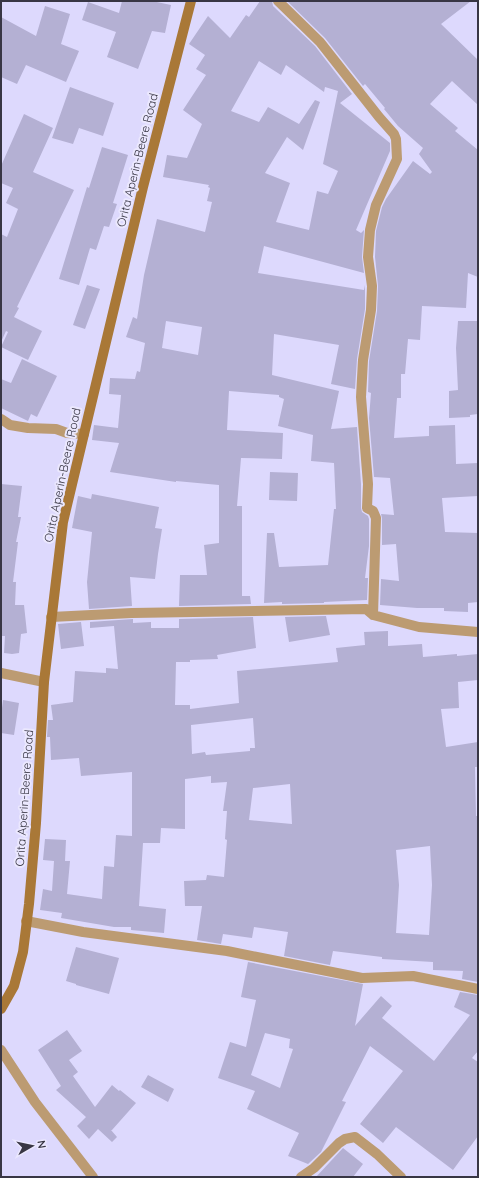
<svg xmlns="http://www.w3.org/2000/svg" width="479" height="1178" font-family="Quicksand,sans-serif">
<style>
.building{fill:#b4b0d3;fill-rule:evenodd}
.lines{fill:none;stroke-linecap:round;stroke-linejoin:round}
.street{stroke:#bc9b72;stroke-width:10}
.secondary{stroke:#a97837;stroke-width:10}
.labels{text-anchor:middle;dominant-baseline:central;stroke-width:4;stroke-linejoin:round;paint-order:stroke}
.street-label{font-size:12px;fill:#383644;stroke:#ebe8fe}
</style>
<rect width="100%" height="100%" fill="#ddd9fd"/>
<path class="building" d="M122,1H152L171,5L165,33L152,31L138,69L107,57L116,32L82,20L88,2L119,13Z
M260,1H272L273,6L315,46L352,94L340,103L390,143V151L356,230L361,233L364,230L362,257L364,273L264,246L258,273L364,290L365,285V309L357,359L355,389L331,384L339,345L274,334L272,375L339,391L331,429L357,427L361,484V508L362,512L368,516L369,519V546L365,578H368L367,600L324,602V603L282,604V602L264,603L267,533H274L279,567L328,565L334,509H336L334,463L311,461L313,435L278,426L284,399L279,397V395L229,391L227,430L283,433L282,459L241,458L237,506H242V596H250L251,604L179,606L180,575H207L204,545L219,543V485L176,481V482L110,472L119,443L92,440L94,425L118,428L121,395L109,394L110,378L135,379L137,371L140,372L145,343L126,337L133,317L137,319L144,275L157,219L205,232L212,202L207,201L210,188L208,187L209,185L163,177L167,155L187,158L202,124L183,110L206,75L196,69L205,55L189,44L208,16L230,38L246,15L249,17ZM259,61L281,75L286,65L324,92L325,87L338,91L323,164L338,171L328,194L317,191L309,230L276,222L290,183L265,173L287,137L303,150L320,102L315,100L299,124L268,107L259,122L231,111ZM166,321L202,327L198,355L162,348Z
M287,1H471L441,24L478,60V105L452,81L430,104L458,128L455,131L478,150V277L468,273L466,308L422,306L420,340L408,339L405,374H401V398H397L394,438L429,436V426L455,425L456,464L478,463V496L442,498L445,532L478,533V602L468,603V612L444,611V608H417L380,605L381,579L399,581L396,544L382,545V518L381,514L394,515L390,478L374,477L369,418L371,393L368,392L369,361L377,311L378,286L375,257L376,231L382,207L386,199L413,161L430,174L432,172L419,154L423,148L398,126L384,109L385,108L365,84L363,86L325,38Z
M45,6L70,14L61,44L79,51L66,82L26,65L17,84L1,77V17L36,36Z
M70,87L114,103L103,136L79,128L73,144L52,138Z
M24,114L53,128L33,172L74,190L17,307L19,308L14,317L42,331L28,360L1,347L8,332L6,331L1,342V234L7,237L18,209L6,203L13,188L1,183V166Z
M102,147L128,155L113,203L117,204L109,227L104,226L96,250L90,248L79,285L59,279L87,187L89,188Z
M87,285L100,289L85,329L73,325Z
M458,321H478V414L470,415V417L449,418V391L458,390L456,348Z
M22,359L57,376L37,417L31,414L28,421L1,408V379L11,383Z
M270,472L298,473L297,501L269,500Z
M1,484L22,486L18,517H21L16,542H18L13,582H16L15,605H24L27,633L21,634L19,653L12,654L4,653L5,636H1Z
M92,494L159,507L155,528L162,529L158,554L155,579L130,577L132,606L89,609L87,582L92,532L72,528L78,496L91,499Z
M326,616L330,635L289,642L285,617Z
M253,617L256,648L217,655L218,659L190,660V662H176L175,705H190V709L239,703L237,671L338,662L336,648L365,645L364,632L388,631V646L422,644L423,657L457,654V656L478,654V680L458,682L459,708L441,709L446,747L478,742V767H475L476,816H478V982L462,979L463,971L433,970V962L382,959V957L333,951L330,965L284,956L288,932L254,927L252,938L223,934L221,944L197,940L202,906H185L184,881L206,880L207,875L224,877L227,840L225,839L227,811H223L227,782L211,783V776L185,779V829L161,828L160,843H143L139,906L166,909L164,933L131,930V927H114L61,918L62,913L40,910L43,889L52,891L54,861L43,860L45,839L66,840L65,861H70L67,894L102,899L104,866L114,867L116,835L132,836V772L81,776L79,758L51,760L50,737H47L48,720H53L51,705L73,702L75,671L106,673V668L118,669L114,626L90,628V622L133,619V623L151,622V628H179V619ZM253,718L255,748H250V751L206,755L205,752L192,754L191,725ZM290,784L292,824L249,820L253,788ZM430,846L432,885L429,935L396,933L399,885L396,850Z
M81,622L84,646L61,649L58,624Z
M3,700L19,703L14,735L1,733V716Z
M76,947L119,958L109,994L76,985V984L66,981Z
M248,962L363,984L355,1026L381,996L392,1006L382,1018L434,1061L470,1015L454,1007L460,992L478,995V1051L472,1058L478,1062V1136L453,1170L396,1127L383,1143L360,1124L403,1071L370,1046L342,1101L346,1102L321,1152L308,1164L288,1156L299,1133L247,1109L255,1091L218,1078L230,1042L246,1047L256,1000L241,997ZM265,1033L290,1039L289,1048L293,1049L280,1088L251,1075Z
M67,1030L82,1051L69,1060L78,1072L73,1076L95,1107L112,1085L119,1091L120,1090L136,1103L112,1130H111L117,1137L112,1142L98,1129L89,1139L77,1126L86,1117L56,1090L61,1086L38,1050Z
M148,1075L174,1089L168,1102L141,1087Z
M343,1148L363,1164L353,1177H316Z"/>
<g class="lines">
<path class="street" d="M278,1L320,42L379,117L394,134L396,139L397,159L376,205L370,230L368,257L372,286L371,310L363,360L361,397L368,484L367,508L373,511L376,518L373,615
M1,419L10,425L28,428L56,429L67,433L84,434
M51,617L132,613L366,609L373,615L419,627L478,632
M1,673L44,682
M26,921L83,932L227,951L362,978L413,976L478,989
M1,1050L35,1102L93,1177
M301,1177L314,1168L339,1143L345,1139L355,1137L377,1154L401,1177"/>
<path class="secondary" d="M1,1009L14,986L23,952L29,904L36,823L44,682L63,522L143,187L191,1"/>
</g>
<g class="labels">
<g class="street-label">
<text transform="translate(137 160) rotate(-76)">Orita Aperin-Beere Road</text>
<text transform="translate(62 475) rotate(-78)">Orita Aperin-Beere Road</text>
<text transform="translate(24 798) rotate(-86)">Orita Aperin-Beere Road</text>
</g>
</g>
<rect width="479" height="1178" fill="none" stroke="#383644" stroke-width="4"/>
<g transform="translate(32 1146) rotate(81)" stroke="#ebe8fe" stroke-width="3" paint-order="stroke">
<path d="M0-3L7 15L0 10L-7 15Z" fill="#383644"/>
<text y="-6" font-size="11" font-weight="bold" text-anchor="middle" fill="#383644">N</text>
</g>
</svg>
